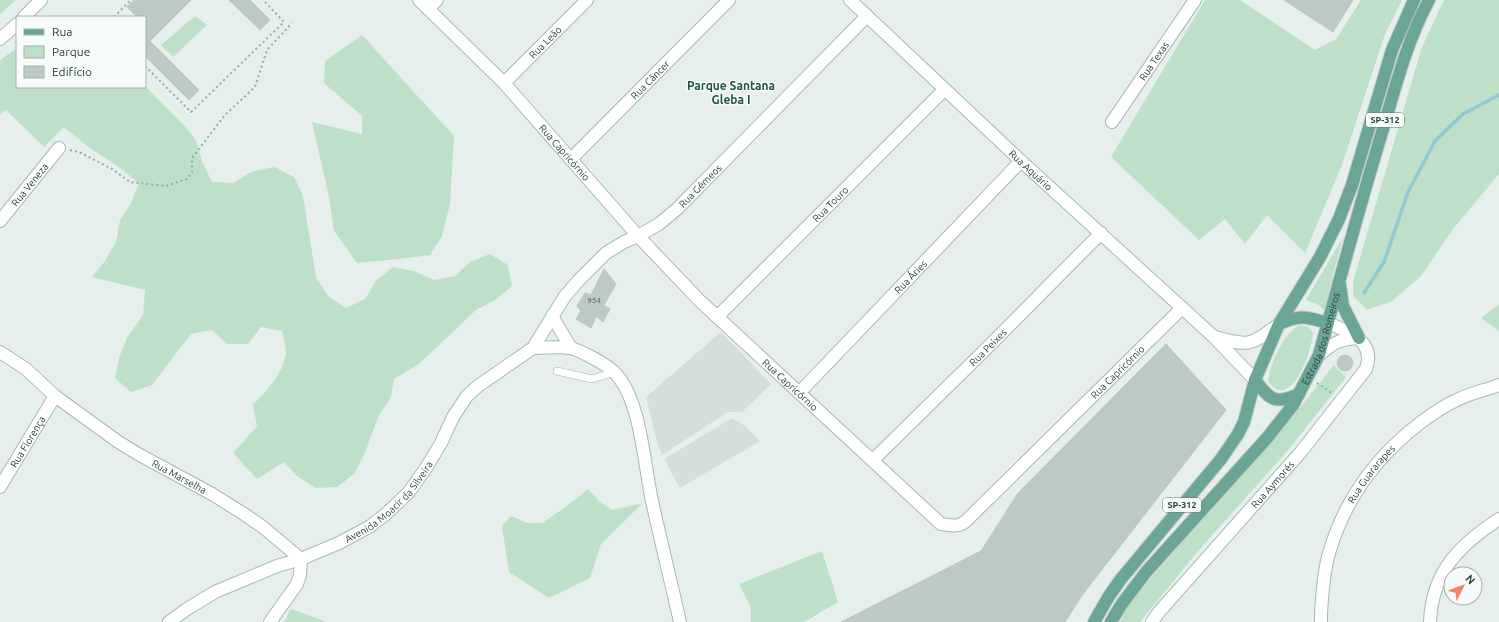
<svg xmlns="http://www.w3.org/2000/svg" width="1499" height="622" font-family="Ubuntu,sans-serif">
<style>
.built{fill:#d4dfda}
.green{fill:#bfe0c8}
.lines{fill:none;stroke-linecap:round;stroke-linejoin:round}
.stream{stroke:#8ec9d4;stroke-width:3.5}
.building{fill:#bbcac4;stroke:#b8c9c2}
.lane-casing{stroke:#a8b8b2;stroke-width:8}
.street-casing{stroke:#a8b8b2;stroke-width:14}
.secondary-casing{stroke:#a4bbb3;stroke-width:14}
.primary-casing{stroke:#c2cac8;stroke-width:14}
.path{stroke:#86b3a5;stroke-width:2;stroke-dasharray:2 3;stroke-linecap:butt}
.lane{stroke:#fff;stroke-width:7}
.street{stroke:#fff;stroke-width:12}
.secondary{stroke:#fff;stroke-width:12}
.primary{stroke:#6aa596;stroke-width:12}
.labels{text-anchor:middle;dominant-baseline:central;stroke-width:3;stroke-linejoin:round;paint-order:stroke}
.number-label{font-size:8px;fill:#4a645c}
.shield{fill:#f7fbf9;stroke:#637a73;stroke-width:1}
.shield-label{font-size:9px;font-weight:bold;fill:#24423a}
.street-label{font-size:10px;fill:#24423a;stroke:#f7fbf9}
.quarter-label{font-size:12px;font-weight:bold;fill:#1f5548;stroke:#f7fbf9}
</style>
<rect width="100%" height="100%" fill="#e6efeb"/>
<path class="built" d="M721,332L771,384L742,412H728L662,455L657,442L646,397Z
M732,418L745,426L760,441L680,488L664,459Z"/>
<path class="green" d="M0,0H16L0,14Z
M1205,0H1240L1315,50L1336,39L1361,0H1402L1385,34L1342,165L1305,253L1267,215L1245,244L1225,219L1199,240L1111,157Z
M1444,0H1499V174L1453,229L1421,276L1392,301L1367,310L1353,296V282L1422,47Z
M195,16L207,25L173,57L161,45Z
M362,35L454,136L450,204L442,236L430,255L399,259L357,263L334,231L329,197L312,122L362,134V116L324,83L325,61Z
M17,48V87L145,86L182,123L196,140L202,161L212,182L233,183L253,171L275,167L294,177L303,196L316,277L328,296L346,308L365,299L376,281L393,267L414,271L434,280L455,276L470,262L490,254L508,265L512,286L495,300L476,310L419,364L394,379L391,397L379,415L364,455L354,474L337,487L316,488L298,477L284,462L257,479L233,453L257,426L253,405C268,389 283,374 286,352C286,346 283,337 282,331L261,327L248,344H227L212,330L191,334L152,385L131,392L115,378L119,358L127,338L143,315L145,290L92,277L105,261L116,242L120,220L131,203L139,183L116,165L91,149L64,127L44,147L6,110L0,114V60Z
M1343,237L1324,310L1319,305L1306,300Z
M1499,304V331L1481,318Z
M1299,325L1308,327L1313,332C1313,349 1290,414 1268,381C1271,361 1282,336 1299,325Z
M1334,365L1346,377L1290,448L1199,550L1140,622H1120L1127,605L1290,420Z
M588,489L600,502L612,510L643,503L601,544L590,578L549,598L509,572L502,526L511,516L527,523H542L567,506Z
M822,551L838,602L804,622H751V608L739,584Z
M291,609L327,622H284Z"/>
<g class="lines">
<path class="stream" d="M1364,293L1384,262L1408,192L1435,141L1463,114L1499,95"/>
</g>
<path class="building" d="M134,0H191L150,41L199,90L189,100L145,56V17H137L127,7Z
M229,0H250L270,20L260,30Z
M1284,0H1353L1333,32Z
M604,269L616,284L604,305L610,309L603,322L596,316L591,328L576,319L581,311L577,306L585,293L591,295Z
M1166,344L1226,410L1083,594L1065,622H841L981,551L1018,493Z
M1337 363a8 8 0 1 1 16 0a8 8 0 1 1-16 0Z"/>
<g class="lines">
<defs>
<path id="lane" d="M557,371L592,379L615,372"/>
<g id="street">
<path d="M428,9L437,0"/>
<path id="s1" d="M504,83L587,0"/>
<path id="s2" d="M1112,122L1195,0"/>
<path id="s3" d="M571,159L729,0"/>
<path id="s4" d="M0,221L59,148"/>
<path id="s5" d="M638,236L700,301L941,524C950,525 958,528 966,521L1182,308"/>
<path d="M552,316L571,348"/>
<path id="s6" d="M717,317L944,90"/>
<path d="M533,348C545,348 558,346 569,348C579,349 607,365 614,372C641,398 644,465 652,501C661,542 671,582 680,622"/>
<path id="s7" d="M0,352L26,369L55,396L117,441L138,454L212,494L244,514L264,528L301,559L300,575L297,584L270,622"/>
<path d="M1319,355C1333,343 1340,339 1358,338"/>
<path id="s8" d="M799,393L1021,161"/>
<path id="s9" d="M873,460L991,344L1101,233"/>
<path id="s10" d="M0,487L55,396"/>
<path id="s11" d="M1152,622L1159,612L1300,453L1366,369C1376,340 1348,332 1328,323"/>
<path id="s12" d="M1321,622C1321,603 1324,568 1330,550C1346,497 1377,456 1420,423C1432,414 1445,405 1459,399C1471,393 1486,390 1499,385"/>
<path d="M1430,622C1432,572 1459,545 1499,519"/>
</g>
<g id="secondary">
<path id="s13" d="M419,0L504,83L638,236"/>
<path id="s14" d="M850,0L1021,161L1214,337L1255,380"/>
<path d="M24,17L41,0"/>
<path d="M0,39L17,24"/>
<path d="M1215,337C1250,347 1251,345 1279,324"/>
<path id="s15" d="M169,622L187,609L215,592L277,566L301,559L339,543L369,527L386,514L409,492L426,468L441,443L453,417L467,396L478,386L533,348L565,296L579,280L606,253L624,242L638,236L659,224L677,209L867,16"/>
</g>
<g id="primary">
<path d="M1340,285L1343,306L1359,338"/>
<path d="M1279,324C1301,314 1306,317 1328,323"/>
<path d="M1255,380C1270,400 1275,405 1299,394"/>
<path d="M1094,622L1109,596L1121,579L1221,459L1238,434L1244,422L1255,380L1279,324L1320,257L1339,219L1352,185L1392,50L1414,0"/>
<path id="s16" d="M1111,622L1121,605L1146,572L1267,438L1293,405L1319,355C1340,279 1360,204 1383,129C1396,85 1407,41 1429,0"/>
</g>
</defs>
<use href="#lane" class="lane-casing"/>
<use href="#street" class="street-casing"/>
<use href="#secondary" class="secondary-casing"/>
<use href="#primary" class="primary-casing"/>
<path class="path" d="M114,17L131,0
M145,66L191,112L284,22L263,0
M70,150L81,153L112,169L130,182L166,186L187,179L192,172V158L225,115L255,87L267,50L292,23
M1317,383L1332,393"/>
<use href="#lane" class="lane"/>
<use href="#street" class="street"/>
<use href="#secondary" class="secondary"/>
<use href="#primary" class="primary"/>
</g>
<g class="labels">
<g class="number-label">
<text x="594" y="300">954</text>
</g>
<g class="shield">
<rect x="1366" y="113" width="38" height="14" rx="3"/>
<rect x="1163" y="498" width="38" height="14" rx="3"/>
</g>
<g class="shield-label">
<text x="1385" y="120">SP-312</text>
<text x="1182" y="505">SP-312</text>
</g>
<g class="street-label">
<text stroke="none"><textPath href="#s1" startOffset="58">Rua Leão</textPath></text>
<text stroke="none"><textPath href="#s2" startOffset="74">Rua Texas</textPath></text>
<text stroke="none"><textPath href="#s3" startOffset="112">Rua Câncer</textPath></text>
<text stroke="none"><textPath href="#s13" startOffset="211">Rua Capricórnio</textPath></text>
<text stroke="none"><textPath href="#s14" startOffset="248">Rua Aquário</textPath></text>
<text stroke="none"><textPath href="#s4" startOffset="47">Rua Veneza</textPath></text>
<text stroke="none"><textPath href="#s15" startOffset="707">Rua Gêmeos</textPath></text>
<text stroke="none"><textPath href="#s6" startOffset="160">Rua Touro</textPath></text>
<text stroke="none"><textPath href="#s8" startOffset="161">Rua Áries</textPath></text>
<text stroke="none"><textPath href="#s16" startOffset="356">Estrada dos Romeiros</textPath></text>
<text stroke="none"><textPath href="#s9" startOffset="161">Rua Peixes</textPath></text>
<text stroke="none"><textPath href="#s5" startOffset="657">Rua Capricórnio</textPath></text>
<text stroke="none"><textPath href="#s5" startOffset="213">Rua Capricórnio</textPath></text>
<text stroke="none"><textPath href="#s10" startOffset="53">Rua Florença</textPath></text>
<text stroke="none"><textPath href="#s12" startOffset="160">Rua Guararapes</textPath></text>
<text stroke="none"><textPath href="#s7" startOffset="219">Rua Marselha</textPath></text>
<text stroke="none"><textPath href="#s11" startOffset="183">Rua Aymorés</textPath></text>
<text stroke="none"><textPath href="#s15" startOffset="254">Avenida Moacir da Silveira</textPath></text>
</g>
<g class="quarter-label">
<text x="731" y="85">Parque Santana<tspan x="731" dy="14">Gleba I</tspan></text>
</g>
</g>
<rect x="16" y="16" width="130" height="72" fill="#f7fbf9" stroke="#a3b1ad"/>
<rect x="24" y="29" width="20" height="6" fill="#6aa596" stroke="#a3b1ad"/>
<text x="52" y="36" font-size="12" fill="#24423a">Rua</text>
<rect x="24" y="46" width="20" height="12" fill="#bfe0c8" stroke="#a3b1ad"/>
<text x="52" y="56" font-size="12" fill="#24423a">Parque</text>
<rect x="24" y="66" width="20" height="12" fill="#bbcac4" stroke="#a3b1ad"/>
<text x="52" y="76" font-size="12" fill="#24423a">Edifício</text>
<g transform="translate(1463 586) rotate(48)"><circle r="19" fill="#f7fbf9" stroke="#a3b1ad"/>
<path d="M0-3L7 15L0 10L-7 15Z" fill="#f4845f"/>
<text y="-6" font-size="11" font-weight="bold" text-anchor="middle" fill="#24423a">N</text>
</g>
</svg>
